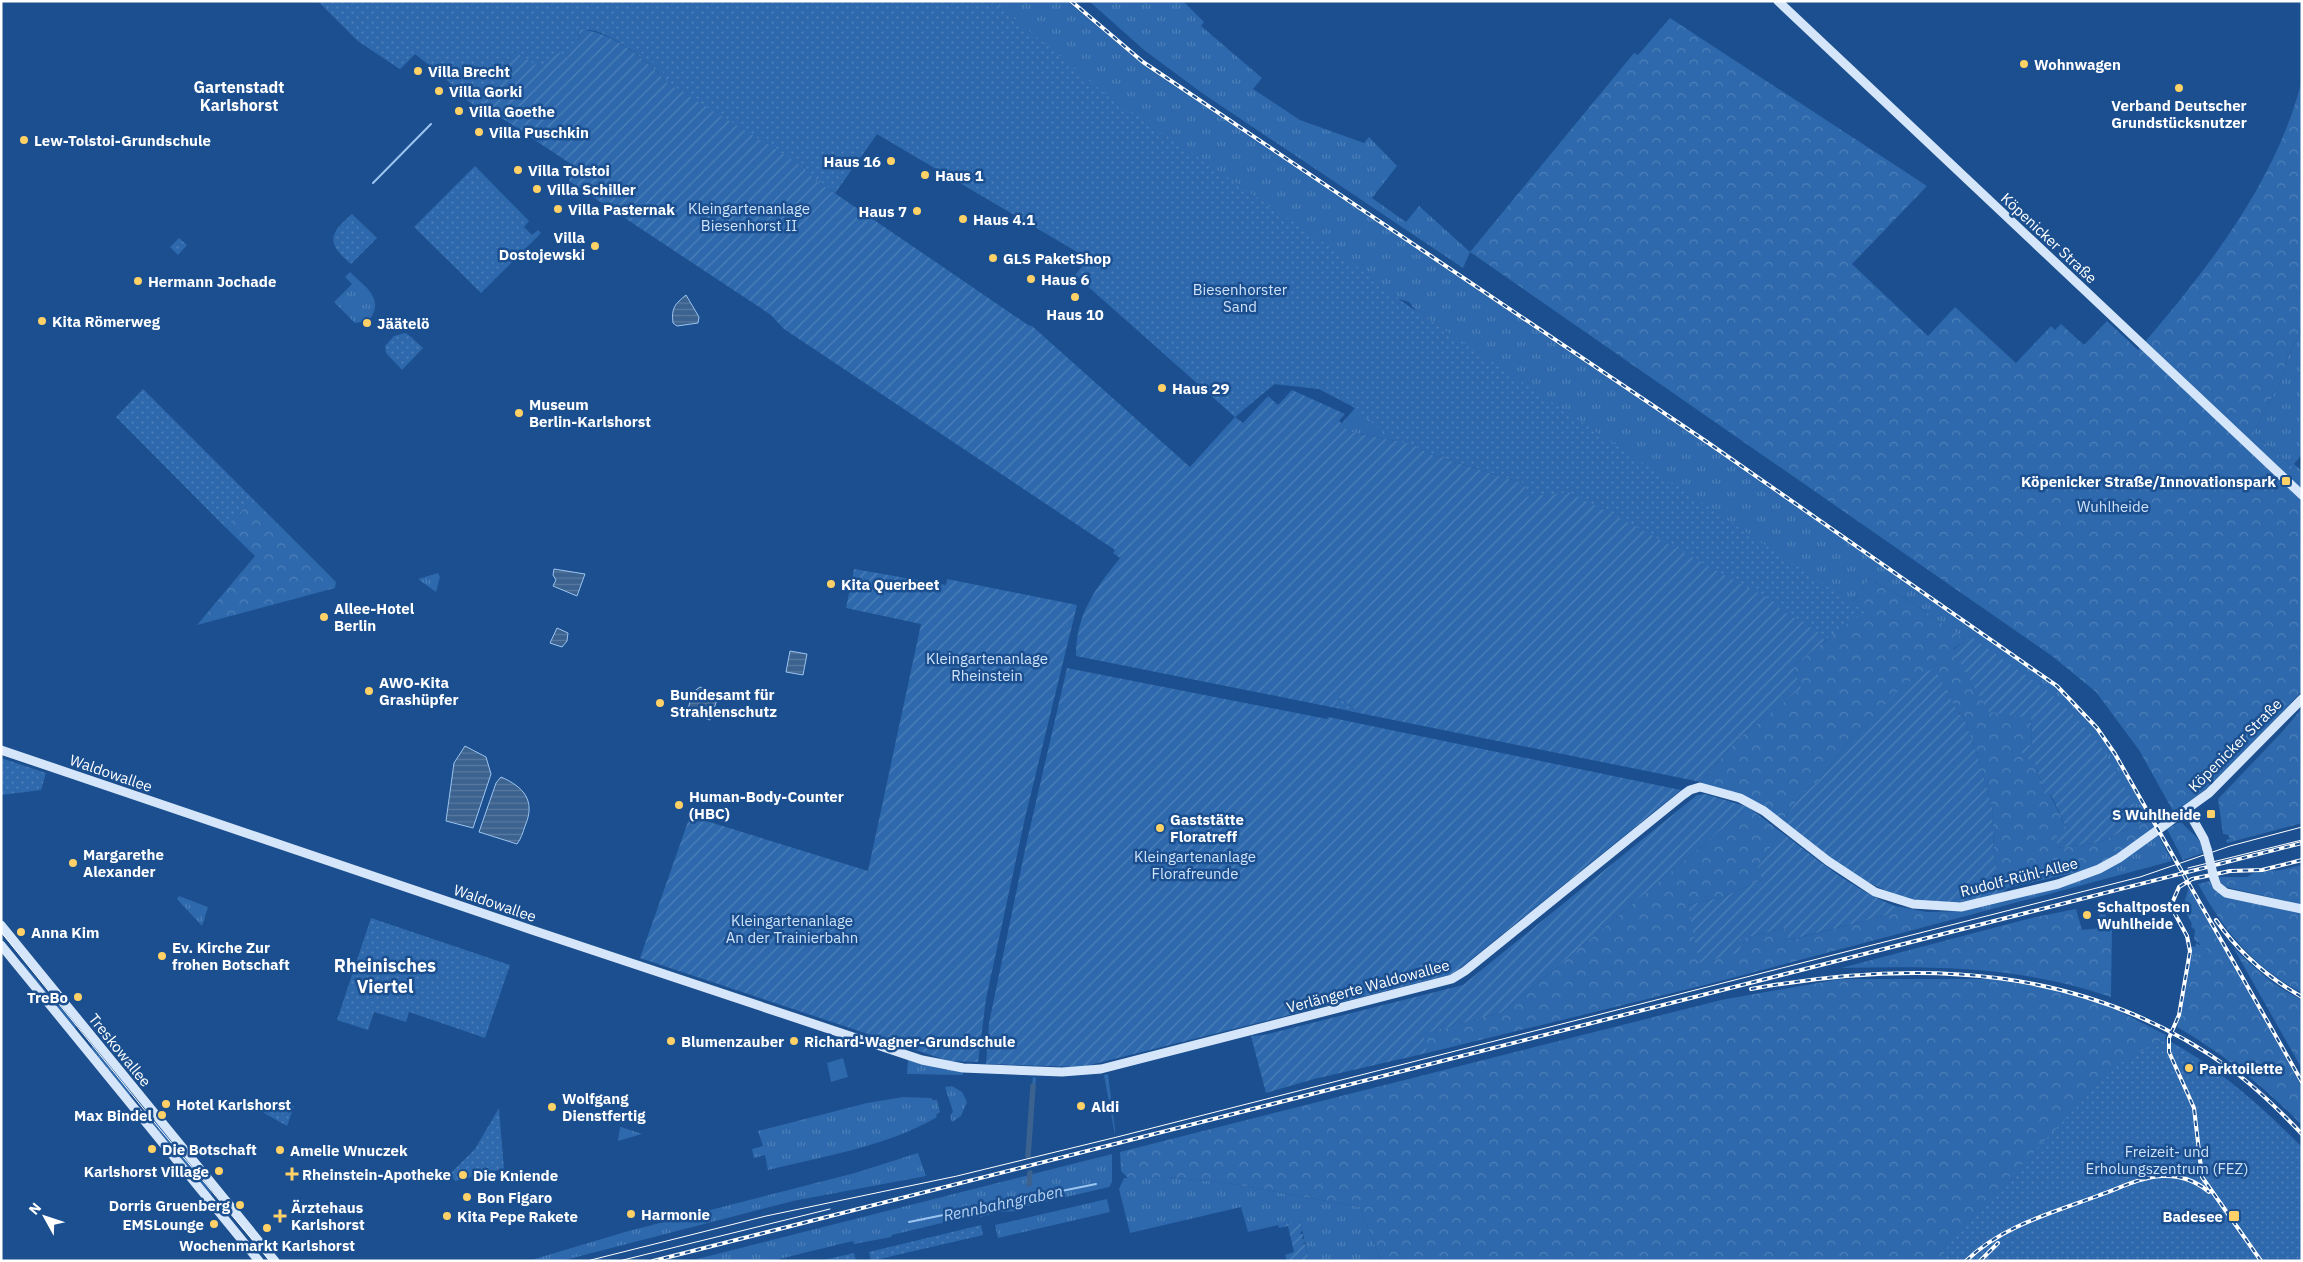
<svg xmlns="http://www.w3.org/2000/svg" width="2303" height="1262" font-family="'IBM Plex Sans',sans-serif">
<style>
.grass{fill:url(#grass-tufts);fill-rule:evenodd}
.forest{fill:url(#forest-crowns)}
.park{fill:url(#park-dots)}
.garden{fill:url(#garden-furrows)}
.pitch{fill:#2e69ad}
.water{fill:url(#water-rules);stroke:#9cc4f0}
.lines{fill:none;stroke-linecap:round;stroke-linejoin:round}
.stream{stroke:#9cc4f0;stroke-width:2}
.canal{stroke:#3c6290;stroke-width:5.5}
.secondary{stroke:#d6e6fa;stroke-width:9}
.tram{stroke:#fff;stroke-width:1}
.rail-casing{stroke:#fff;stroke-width:4}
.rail{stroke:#1b4f8f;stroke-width:2;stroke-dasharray:5.5;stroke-linecap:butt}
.secondary-bridge{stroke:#d6e6fa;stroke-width:9}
.poi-dot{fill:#ffd166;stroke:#1b4f8f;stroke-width:2}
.labels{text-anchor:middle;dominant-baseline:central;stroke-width:5;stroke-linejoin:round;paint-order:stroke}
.poi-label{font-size:15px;font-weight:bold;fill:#fff;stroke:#1b4f8f;text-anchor:start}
.park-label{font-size:15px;fill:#cfe3fa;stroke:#1b4f8f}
.street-label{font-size:15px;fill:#fff;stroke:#1b4f8f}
.neighbourhood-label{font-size:16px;font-weight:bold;fill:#fff;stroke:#1b4f8f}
.water-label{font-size:16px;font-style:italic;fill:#b5d3f5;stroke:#1b4f8f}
.quarter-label{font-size:18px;font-weight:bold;fill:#fff;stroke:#1b4f8f}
</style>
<defs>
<pattern id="grass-tufts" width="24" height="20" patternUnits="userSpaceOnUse" patternTransform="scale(1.25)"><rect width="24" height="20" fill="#2e69ad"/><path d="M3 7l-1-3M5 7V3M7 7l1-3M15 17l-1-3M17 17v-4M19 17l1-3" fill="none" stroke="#4d80b9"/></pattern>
<pattern id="forest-crowns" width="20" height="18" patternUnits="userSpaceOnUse" patternTransform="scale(1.25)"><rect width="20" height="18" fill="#2e69ad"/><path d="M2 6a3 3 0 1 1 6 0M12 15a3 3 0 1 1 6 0" fill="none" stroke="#4d80b9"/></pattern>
<pattern id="park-dots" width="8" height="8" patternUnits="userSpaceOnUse" patternTransform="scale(1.25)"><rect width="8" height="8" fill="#2e69ad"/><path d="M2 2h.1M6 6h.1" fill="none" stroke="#4d80b9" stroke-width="1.8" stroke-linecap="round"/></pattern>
<pattern id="garden-furrows" width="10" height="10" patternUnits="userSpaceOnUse" patternTransform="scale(1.25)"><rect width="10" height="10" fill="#2e69ad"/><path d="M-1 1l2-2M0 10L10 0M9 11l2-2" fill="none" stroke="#4d80b9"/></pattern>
<pattern id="water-rules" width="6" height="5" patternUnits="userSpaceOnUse" patternTransform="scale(1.25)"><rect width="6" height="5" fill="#3c6290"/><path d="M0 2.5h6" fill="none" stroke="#597aa1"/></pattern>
</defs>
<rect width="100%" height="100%" fill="#1b4f8f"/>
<path class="grass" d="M318,1H1067L1142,64L1706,444L2056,687L2096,728L2114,754L2155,829L2151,831L2126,792L1970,636L1966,640L1910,601L1869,579L1825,641L1816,630L1564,493L1523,497L1526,484L1432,455L1411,444L1350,432L1341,424L1355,408L1319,389L1273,384L1235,417L1233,415L1075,275L1089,259L877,134L835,193L669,84C648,62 622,39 592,30C587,29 581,31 576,31L580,36L567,58L514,51L480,109L467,100L441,74L415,54L400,69L358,41ZM1393,297L1409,302L1422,318Z
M1089,1H1183L1204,22L1201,26L1262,78L1253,89L1300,120L1364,143L1369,137L1397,166L1372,198L1406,222L1419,206L1470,252L1463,268L1202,93L1144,50Z
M350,272C364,286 385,298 370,319L366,317L361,322L355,323L334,302L352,284L345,277Z
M2302,329V454L2294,464L2302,471V475L2253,433L2280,383L2288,356Z
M438,573L440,577L436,592L418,579Z
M2158,835L2172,861L1966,916L1963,911L2008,901L2123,860Z
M179,896L208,907L202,926L177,899Z
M2196,943L2207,949L2205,958L2194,957L2180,1015L2191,946L2195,947Z
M23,963L58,1006L61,1005L132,1093L128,1096L90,1049L93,1046L76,1025L75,1030L22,964Z
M908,1059L962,1072L963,1075L907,1074Z
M1108,1074L1115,1129V1135L1104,1075Z
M1033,1077L1036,1078L1029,1149L1026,1150Z
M952,1086L962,1092L967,1102L961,1116L952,1122L950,1115L953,1112L945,1087Z
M903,1097L932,1098V1100H937L940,1112L936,1115L937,1117C886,1147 824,1156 768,1170L765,1155L754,1158L752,1149L763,1146L758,1131L867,1103Z
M146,1110L209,1185L212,1196L143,1113Z
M620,1127H621L642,1134L618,1141Z
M918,1153L926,1176L793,1201L561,1261H528L625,1232L855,1173Z
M1112,1154V1182L1109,1187L1019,1208L1018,1211L1000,1212L980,1217L979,1214L892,1235L891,1237L854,1244L853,1241L771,1261H689Z
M1167,1177L1228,1183L1360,1207L1381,1261H1309L1300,1220L1248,1232L1241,1207L1130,1233L1119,1189L1124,1178Z
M1107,1199L1110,1212L998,1238L995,1225Z"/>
<path class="forest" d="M1670,18L1927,186L1852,264L1928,336L1955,307L2016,363L2051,326L2055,330L2061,324L2084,345L2107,321L2138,350C2206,271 2276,183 2302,80V329L2288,356L2280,383L2253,433L2302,475V691C2264,731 2221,786 2173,811L2139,750L2096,692L2052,656L1470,252L1634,53L1638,55Z
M253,499L336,582L335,588L197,625L255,556L225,527Z
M1869,579L1910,601L1966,640L1953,649L2031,718L2032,745L2021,751L2036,766L2045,795H2050L2067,829L2057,848L2100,842L2144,821L2151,831L2130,847L2091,869L2008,888L2002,893L1994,855L1992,807L1980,763L1963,715L1902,687L1846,745L1818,782L1801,794L1782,822L1704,785L1701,782L1736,741L1801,688L1793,666L1825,641Z
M2302,708V823L2227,843L2226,840L2230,839L2228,835L2223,834L2218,799L2282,732Z
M1748,807L1781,832L1757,868L1762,880L1723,897L1688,905L1741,952L1739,939L1786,928L1790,940L1895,913V906L1927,912L1963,911L1966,916L1713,983L1427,1053L1422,1034L1503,1012Z
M2178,823H2182L2200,841L2203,853L2183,860L2167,829Z
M2302,865V906L2298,904L2226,887L2220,883L2218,877H2247L2255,872L2281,870Z
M2210,881L2214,889L2302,912V993C2254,967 2224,931 2198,884Z
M2189,886L2302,1087V1125C2264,1087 2224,1054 2177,1027L2192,959L2194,956L2205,958L2207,949L2200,947V944L2194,940L2195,930L2191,926L2192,924L2183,907Z
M2076,909L2082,930L2101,928L2099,916L2103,909L2112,929L2111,997C2021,966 1935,966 1841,968L2031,918Z
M2233,947C2254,968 2275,987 2302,1000V1069Z
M1840,979H1990L2057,990L2109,1006L2166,1035L2164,1044L1964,1261H1381L1360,1207L1228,1183L1167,1177L1129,1179L1121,1171L1120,1152L1721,1000Z"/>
<path class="park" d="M318,1H993L1108,96L1336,251L1403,302L1865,612L1824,640L1565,494L1523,497L1526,484L1395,441L1351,405L1319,389L1276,383L1235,417L1076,275L1092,260L877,134L835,193L796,162L669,84L660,67L602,31L576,29L578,41L567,58L542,70L514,51L480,109L467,100L441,74L415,54L400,69L358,41Z
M475,166L529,221L524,227L532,235L538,230L541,233L481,293L414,227Z
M352,214L377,238L351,264C324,242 331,232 352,214Z
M179,238L187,245L178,255L170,247Z
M405,333L410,336L423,348L402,370L386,353L385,346L394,336Z
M143,389L253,499L225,527L116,417Z
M1338,697L1355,709L1354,712L1336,708Z
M1,758L46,773L41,790L1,795Z
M371,918L510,965L485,1038L409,1012L406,1022L374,1012L368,1030L337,1020Z
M2164,1038C2217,1066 2260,1105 2302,1147V1261H1938L1961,1228L2117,1065Z
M294,1106L287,1126L264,1113L265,1110L282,1106Z
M499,1108L504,1169L455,1181L450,1174L475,1149Z
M981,1225L983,1235L871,1261L869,1252Z
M854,1253L856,1261H819Z"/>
<path class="garden" d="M576,29C612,30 645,59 669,84L796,162L814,179L1028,325L1032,326L1190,467L1235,417L1243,423L1268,396L1278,405L1292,390L1345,414L1339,421L1350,432L1411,444L1432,455L1526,484L1523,497L1564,493L1565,490L1631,524L1767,598L1788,615L1816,630L1825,641L1793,666L1801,688L1736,741L1701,782L1354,712L1355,709L1338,697L1336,708L1076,656C1076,614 1095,589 1120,558L1113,553L1115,550L784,329L771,315L569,181L574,166L482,105L514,51L542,69L556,50L567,58L580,36Z
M854,569L946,585L947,579L1077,605L1025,818L986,999L978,1062L949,1061L640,958L690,816L868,871L921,624L846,608Z
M1970,636L2049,692L2074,715L2099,743L2144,821L2100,842L2057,848V832L2067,829L2051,795H2045L2036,766L2021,752V746L2032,745L2031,718L1989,712L1953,650Z
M1067,668L1327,719L1328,717L1681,790L1453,974L1082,1067L986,1064L989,1023L1026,845Z
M1934,668L1959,714L1963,715L1980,763L1992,807L1994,855L2002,893C1984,897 1967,902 1949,903C1883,906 1831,858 1783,821L1801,794L1818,782L1846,745L1896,692L1910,681Z
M1705,794L1748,807L1503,1012L1423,1034L1427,1053L1314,1079L1266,1093L1251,1036L1264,1035L1463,985L1697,795Z
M1781,832C1818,860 1852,889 1895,906V913L1789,940L1785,928L1740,939L1741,952L1699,963L1688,905L1723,897L1762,880L1757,868Z
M1300,1220L1302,1231L1300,1234H1303L1302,1239H1304L1305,1242L1303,1244H1305L1309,1261H1287L1285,1255L1294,1252L1288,1226L1279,1228L1278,1225L1288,1222L1289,1225L1290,1222Z"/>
<path class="pitch" d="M843,1058L848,1077L831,1082L827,1063Z"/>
<path class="water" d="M686,295L699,317L698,323L677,326L673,323C671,308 675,304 686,295Z
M554,569L585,574L577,596L553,586L556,580L553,575Z
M557,628L568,633L567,641L562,647L550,643Z
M790,651L807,654L803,675L786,672Z
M700,687L719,694L710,720L687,712L693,692Z
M465,746L486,757L491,774L473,828L446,821L454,763Z
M501,777C524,787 536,801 525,826C523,832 521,839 517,844L479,832L496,783Z"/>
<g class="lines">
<path class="stream" d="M373,183L431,124
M909,1222L1096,1184"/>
<path class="canal" d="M1028,1156L1033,1086
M1029,1184L1030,1173"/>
<path class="secondary" d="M1778,1L2302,495
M1,750L532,930L922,1060L963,1068L1062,1072L1101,1069L1452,979L1465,971L1683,795L1690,790L1700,787L1740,798L1764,811L1828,861L1875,892L1913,904L1961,907L2058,884L2099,869L2119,858L2209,793L2302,699
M2187,809L2204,839L2207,849
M2214,878L2217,886L2226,893L2302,909
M1,925L275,1261
M1,945L259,1261"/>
<path class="tram" d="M2188,868L2302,840
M1,932L159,1128L270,1261
M587,1261L766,1216L957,1176L1117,1137L2140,877L2230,846L2302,827
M619,1261L830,1209"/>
<defs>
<path id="rail" d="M1071,1L1143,62L1707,442L2057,686L2097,728L2115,754L2302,1082
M2216,920C2239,953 2267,977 2302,997
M1751,989C1921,958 2087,965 2232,1070C2258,1089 2280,1111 2302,1134
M653,1261L2302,843
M1966,1261C2001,1226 2055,1212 2100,1195C2120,1188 2141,1177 2162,1176C2179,1175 2196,1181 2209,1192
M1980,1261L1998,1243
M2261,1261L2202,1177L2194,1108L2169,1052V1038L2179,1015L2190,951L2187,936L2175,914L2173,901L2179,887L2192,879L2230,871L2262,870L2302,860"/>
</defs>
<use href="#rail" class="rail-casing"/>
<use href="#rail" class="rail"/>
<path class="secondary-bridge" d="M2207,849L2214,878"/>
</g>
<g class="poi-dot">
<circle cx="2024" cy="64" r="5"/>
<circle cx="418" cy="71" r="5"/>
<circle cx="2179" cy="88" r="5"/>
<circle cx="439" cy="91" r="5"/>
<circle cx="459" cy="111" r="5"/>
<circle cx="479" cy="132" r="5"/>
<circle cx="24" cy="140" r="5"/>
<circle cx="891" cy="161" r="5"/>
<circle cx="518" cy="170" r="5"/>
<circle cx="925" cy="175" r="5"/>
<circle cx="537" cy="189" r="5"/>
<circle cx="558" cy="209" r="5"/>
<circle cx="917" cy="211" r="5"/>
<circle cx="963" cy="219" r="5"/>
<circle cx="595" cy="246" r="5"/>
<circle cx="993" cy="258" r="5"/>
<circle cx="1031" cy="279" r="5"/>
<circle cx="138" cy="281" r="5"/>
<circle cx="1075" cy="297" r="5"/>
<circle cx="42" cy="321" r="5"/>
<circle cx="367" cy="323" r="5"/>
<circle cx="1162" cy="388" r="5"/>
<circle cx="519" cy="413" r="5"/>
<rect x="2281" y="476" width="10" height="10" rx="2.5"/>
<circle cx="831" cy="584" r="5"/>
<circle cx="324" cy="617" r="5"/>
<circle cx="369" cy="691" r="5"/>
<circle cx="660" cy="703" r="5"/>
<circle cx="679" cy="805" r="5"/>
<rect x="2206" y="809" width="10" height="10" rx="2.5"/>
<circle cx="1160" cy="828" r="5"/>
<circle cx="73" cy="863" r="5"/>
<circle cx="2087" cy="915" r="5"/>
<circle cx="21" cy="932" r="5"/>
<circle cx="162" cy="956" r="5"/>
<circle cx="78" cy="997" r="5"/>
<circle cx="671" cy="1041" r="5"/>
<circle cx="794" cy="1041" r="5"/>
<circle cx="2189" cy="1068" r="5"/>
<circle cx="166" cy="1104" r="5"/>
<circle cx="1081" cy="1106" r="5"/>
<circle cx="552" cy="1107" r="5"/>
<circle cx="162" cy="1115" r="5"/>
<circle cx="152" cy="1149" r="5"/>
<circle cx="280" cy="1150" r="5"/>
<circle cx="219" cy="1171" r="5"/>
<path d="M289.5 1166.5h5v5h5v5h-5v5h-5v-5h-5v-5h5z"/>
<circle cx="463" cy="1175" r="5"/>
<circle cx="467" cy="1197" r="5"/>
<circle cx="240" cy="1205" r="5"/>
<circle cx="631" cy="1214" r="5"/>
<path d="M277.5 1208.5h5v5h5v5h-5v5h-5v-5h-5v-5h5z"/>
<circle cx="447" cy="1216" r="5"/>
<rect x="2228" y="1210" width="12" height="12" rx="2.5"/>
<circle cx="214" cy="1224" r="5"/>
<circle cx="267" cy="1228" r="5"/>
</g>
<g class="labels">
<g class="poi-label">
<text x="2034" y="64">Wohnwagen</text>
<text x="428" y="71">Villa Brecht</text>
<text x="449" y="91">Villa Gorki</text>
<text x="2179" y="105" text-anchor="middle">Verband Deutscher<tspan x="2179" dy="17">Grundstücksnutzer</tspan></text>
<text x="469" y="111">Villa Goethe</text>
<text x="489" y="132">Villa Puschkin</text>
<text x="34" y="140">Lew-Tolstoi-Grundschule</text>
<text x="881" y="161" text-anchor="end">Haus 16</text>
<text x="528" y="170">Villa Tolstoi</text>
<text x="935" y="175">Haus 1</text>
<text x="547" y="189">Villa Schiller</text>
<text x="568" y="209">Villa Pasternak</text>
<text x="907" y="211" text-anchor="end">Haus 7</text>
<text x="973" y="219">Haus 4.1</text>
<text x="585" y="237" text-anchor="end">Villa<tspan x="585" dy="17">Dostojewski</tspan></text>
<text x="1003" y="258">GLS PaketShop</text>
<text x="1041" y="279">Haus 6</text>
<text x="148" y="281">Hermann Jochade</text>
<text x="1075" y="314" text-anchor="middle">Haus 10</text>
<text x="52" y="321">Kita Römerweg</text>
<text x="377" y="323">Jäätelö</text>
<text x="1172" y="388">Haus 29</text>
<text x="529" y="404">Museum<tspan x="529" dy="17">Berlin-Karlshorst</tspan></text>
<text x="2276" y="481" text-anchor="end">Köpenicker Straße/Innovationspark</text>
<text x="841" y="584">Kita Querbeet</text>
<text x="334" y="608">Allee-Hotel<tspan x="334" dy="17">Berlin</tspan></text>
<text x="379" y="682">AWO-Kita<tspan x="379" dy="17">Grashüpfer</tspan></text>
<text x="670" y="694">Bundesamt für<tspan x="670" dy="17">Strahlenschutz</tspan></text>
<text x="689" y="796">Human-Body-Counter<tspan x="689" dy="17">(HBC)</tspan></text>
<text x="2201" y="814" text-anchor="end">S Wuhlheide</text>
<text x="1170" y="819">Gaststätte<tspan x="1170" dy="17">Floratreff</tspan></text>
<text x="83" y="854">Margarethe<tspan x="83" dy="17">Alexander</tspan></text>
<text x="2097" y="906">Schaltposten<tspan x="2097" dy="17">Wuhlheide</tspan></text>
<text x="31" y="932">Anna Kim</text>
<text x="172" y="947">Ev. Kirche Zur<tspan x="172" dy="17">frohen Botschaft</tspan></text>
<text x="68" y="997" text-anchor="end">TreBo</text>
<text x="681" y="1041">Blumenzauber</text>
<text x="804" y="1041">Richard-Wagner-Grundschule</text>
<text x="2199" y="1068">Parktoilette</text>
<text x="562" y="1098">Wolfgang<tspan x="562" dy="17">Dienstfertig</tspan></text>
<text x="176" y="1104">Hotel Karlshorst</text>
<text x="1091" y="1106">Aldi</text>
<text x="152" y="1115" text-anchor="end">Max Bindel</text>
<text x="162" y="1149">Die Botschaft</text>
<text x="290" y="1150">Amelie Wnuczek</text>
<text x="209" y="1171" text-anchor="end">Karlshorst Village</text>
<text x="302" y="1174">Rheinstein-Apotheke</text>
<text x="473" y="1175">Die Kniende</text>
<text x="477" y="1197">Bon Figaro</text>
<text x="230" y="1205" text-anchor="end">Dorris Gruenberg</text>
<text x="291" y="1207">Ärztehaus<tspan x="291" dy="17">Karlshorst</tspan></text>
<text x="641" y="1214">Harmonie</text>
<text x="457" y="1216">Kita Pepe Rakete</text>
<text x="2223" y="1216" text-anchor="end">Badesee</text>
<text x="204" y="1224" text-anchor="end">EMSLounge</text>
<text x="267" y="1245" text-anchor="middle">Wochenmarkt Karlshorst</text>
</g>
<g class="park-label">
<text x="749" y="208">Kleingartenanlage<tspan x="749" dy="17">Biesenhorst II</tspan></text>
<text x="1240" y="289">Biesenhorster<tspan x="1240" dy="17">Sand</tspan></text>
<text x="2113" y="506">Wuhlheide</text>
<text x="987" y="658">Kleingartenanlage<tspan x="987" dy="17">Rheinstein</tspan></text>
<text x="1195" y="856">Kleingartenanlage<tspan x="1195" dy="17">Florafreunde</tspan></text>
<text x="792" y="920">Kleingartenanlage<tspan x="792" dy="17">An der Trainierbahn</tspan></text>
<text x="2167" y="1151">Freizeit- und<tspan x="2167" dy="17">Erholungszentrum (FEZ)</tspan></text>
</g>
<g class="street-label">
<text transform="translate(2049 238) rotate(43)">Köpenicker Straße</text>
<text transform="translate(2235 745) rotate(-45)">Köpenicker Straße</text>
<text transform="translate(111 773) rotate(19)">Waldowallee</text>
<text transform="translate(2019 877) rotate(-14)">Rudolf-Rühl-Allee</text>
<text transform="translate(495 903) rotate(19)">Waldowallee</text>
<text transform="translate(1368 986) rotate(-15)">Verlängerte Waldowallee</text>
<text transform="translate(120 1050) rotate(51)">Treskowallee</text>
</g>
<g class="neighbourhood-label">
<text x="239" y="87">Gartenstadt<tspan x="239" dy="18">Karlshorst</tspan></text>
</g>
<g class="water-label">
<text transform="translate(1003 1203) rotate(-12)">Rennbahngraben</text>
</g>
<g class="quarter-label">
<text x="385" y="965">Rheinisches<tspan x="385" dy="21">Viertel</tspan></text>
</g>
</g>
<rect width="2303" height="1262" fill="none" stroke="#ffffff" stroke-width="5"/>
<g transform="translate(45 1217) rotate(310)" stroke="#1b4f8f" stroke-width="4" paint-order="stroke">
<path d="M0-4L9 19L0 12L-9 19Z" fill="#ffffff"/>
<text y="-8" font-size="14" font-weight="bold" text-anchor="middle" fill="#ffffff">N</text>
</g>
</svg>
